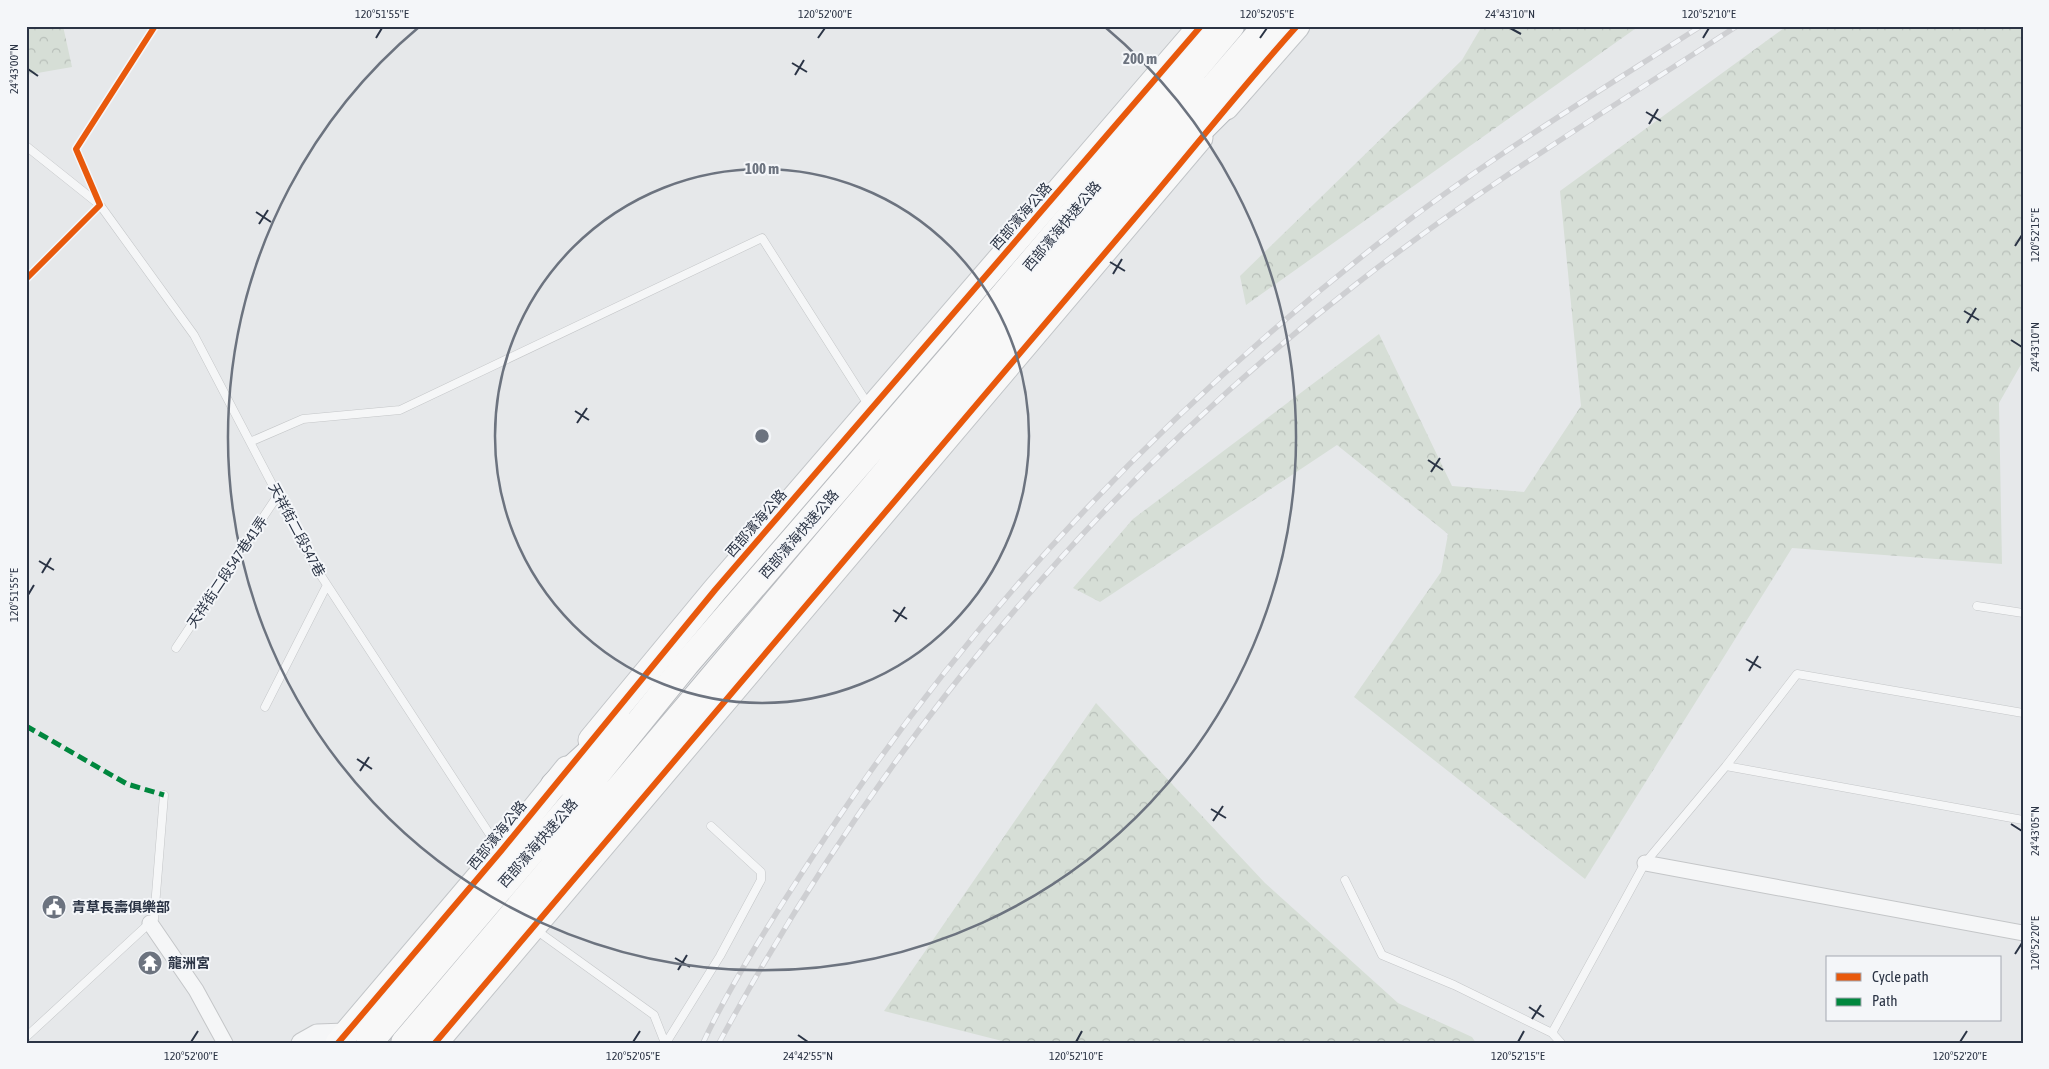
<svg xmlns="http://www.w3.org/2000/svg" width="2049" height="1069" font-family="'Asap Condensed','Noto Sans TC',sans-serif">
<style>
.forest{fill:url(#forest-crowns)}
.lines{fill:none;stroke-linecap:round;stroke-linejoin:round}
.service-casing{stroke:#c4c6c8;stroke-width:9}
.minor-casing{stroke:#c4c6c8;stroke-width:17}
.tertiary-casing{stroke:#c4c6c8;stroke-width:21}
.primary-casing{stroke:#c2c5c8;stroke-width:27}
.trunk-casing{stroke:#b8bbbf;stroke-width:28}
.service{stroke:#f5f6f7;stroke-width:8}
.minor{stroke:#f5f6f7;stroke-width:15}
.tertiary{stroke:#f5f6f7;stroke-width:19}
.primary{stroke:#f8f8f8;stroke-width:25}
.trunk{stroke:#f8f8f8;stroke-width:26}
.rail-casing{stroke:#cecfd2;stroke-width:5.5}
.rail{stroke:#f4f6f9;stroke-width:4;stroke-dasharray:11;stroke-linecap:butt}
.quiet{stroke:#00873e;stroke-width:5;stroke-dasharray:10 5;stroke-linecap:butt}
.cycleway-casing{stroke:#f4f6f9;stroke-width:9}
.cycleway{stroke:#e8590c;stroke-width:6}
.ticks{fill:none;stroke:#2b3445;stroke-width:2}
.ring{fill:none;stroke:#6c737f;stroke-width:2.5}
.labels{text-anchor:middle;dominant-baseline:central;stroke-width:4;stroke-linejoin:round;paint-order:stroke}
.street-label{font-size:14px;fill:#2b3445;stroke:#f4f6f9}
.poi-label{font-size:14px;font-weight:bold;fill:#2b3445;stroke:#f4f6f9;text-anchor:start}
.centre{fill:#6c737f;stroke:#f4f6f9;stroke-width:2.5}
.ring-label{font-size:15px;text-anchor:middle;font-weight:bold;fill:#6c737f;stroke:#f4f6f9;stroke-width:4;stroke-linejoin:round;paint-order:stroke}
.neatline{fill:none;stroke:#2b3445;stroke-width:2}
.ticks-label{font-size:12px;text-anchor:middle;fill:#2b3445}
</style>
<defs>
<pattern id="forest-crowns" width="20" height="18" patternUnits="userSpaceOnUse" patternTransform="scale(1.25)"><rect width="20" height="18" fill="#d6ded6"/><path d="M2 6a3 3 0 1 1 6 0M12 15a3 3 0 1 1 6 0" fill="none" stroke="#b8bfb9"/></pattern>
</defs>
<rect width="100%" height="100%" fill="#e6e8ea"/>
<path class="forest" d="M26,26H63L72,67L26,75Z
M1482,26H1639L1246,305L1240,276L1462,60Z
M1787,26H2023V361L1999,403L2002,564L1792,548L1585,879L1354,697L1441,572L1448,534L1337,445L1100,602L1073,588L1133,519L1379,334L1452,486L1524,492L1581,406L1560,191Z
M1096,703L1265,883L1398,1003L1472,1037L1476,1043H1010L884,1011Z"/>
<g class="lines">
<defs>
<path id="service" d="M26,146L100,205L194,335L316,568L498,847
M250,442L303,419L400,410L762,238L869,406
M1977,606L2023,613
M176,648L278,495
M265,707L327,585
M1726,766L2023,820
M1345,880L1382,955L1454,985L1552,1033L1561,1043
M536,930L654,1015L665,1043
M1552,1033L1645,863L1726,766L1797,674L2023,713
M26,1037L154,919L164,795
M666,1043L720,956L761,880V872L711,826"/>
<path id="minor" d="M1645,863L2023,933
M150,923L196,990L225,1043"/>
<path id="tertiary" d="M301,1043L317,1034L346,1033"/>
<path id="primary" d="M1226,107L1297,26
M591,740L715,590L1201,26
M338,1043L501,851L567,769
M435,1043L1200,138"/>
<path id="trunk" d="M1179,151L1238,92
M554,785L621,724
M369,1043L589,784L686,664L958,349L1231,26
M404,1043C691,704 976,363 1266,26"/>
</defs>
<use href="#service" class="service-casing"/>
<use href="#minor" class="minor-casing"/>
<use href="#tertiary" class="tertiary-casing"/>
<use href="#primary" class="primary-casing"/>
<use href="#trunk" class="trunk-casing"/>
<use href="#service" class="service"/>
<use href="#minor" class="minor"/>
<use href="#tertiary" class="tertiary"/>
<use href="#primary" class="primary"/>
<use href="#trunk" class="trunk"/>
<defs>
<path id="rail" d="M703,1043C719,1008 739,974 759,941C789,892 821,843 854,795C1001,582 1183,395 1388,236C1487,159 1595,94 1701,26
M719,1043C878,749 1091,490 1355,285C1476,190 1608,110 1737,26"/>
</defs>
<use href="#rail" class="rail-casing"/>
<use href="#rail" class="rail"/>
<path class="quiet" d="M26,726L127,784L164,795"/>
<defs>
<path id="cycleway" d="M26,279L100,205L76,149L155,26
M338,1043L501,851L715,590L1201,26
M435,1043C667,768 899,493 1133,220C1188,156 1240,89 1297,26"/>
</defs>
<use href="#cycleway" class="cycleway-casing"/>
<use href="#cycleway" class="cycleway"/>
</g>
<path class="ticks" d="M1510,28L1521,34M376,38L382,28M818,38L825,28M1260,38L1267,28M1703,38L1709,28M792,63L807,72M28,69L38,76M795,75L804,60M1646,112L1661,121M1649,124L1658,109M256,212L271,222M259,224L268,210M2015,246L2022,235M1110,262L1125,271M1113,274L1122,259M1964,311L1979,320M1967,323L1976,308M2011,340L2022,347M575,411L589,420M577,423L587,408M1428,460L1443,470M1431,472L1440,458M39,561L54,570M42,573L51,558M28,595L34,585M893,610L907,619M895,622L905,607M1746,659L1761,668M1749,671L1758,656M357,759L372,769M360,771L369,757M1211,809L1226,818M1213,821L1223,806M2011,824L2022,831M2015,954L2022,943M675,958L690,967M678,970L687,955M1529,1007L1544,1017M1532,1019L1541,1005M798,1035L808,1042M191,1042L198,1031M633,1042L640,1031M1076,1042L1082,1031M1518,1042L1524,1031M1960,1042L1967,1031"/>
<g class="ring">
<circle cx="762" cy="436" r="267"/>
<path d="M1105 27A534 534 0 1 1 419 27"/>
</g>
<defs>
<symbol id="civic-disc" viewBox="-11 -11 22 22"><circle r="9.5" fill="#6c737f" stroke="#f4f6f9"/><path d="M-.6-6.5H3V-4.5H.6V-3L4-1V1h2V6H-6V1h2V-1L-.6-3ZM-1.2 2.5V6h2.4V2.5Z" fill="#fff"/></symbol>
<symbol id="temple-disc" viewBox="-11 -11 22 22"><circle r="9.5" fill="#6c737f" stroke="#f4f6f9"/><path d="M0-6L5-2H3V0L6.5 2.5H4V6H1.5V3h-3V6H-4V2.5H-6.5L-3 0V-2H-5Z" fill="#fff"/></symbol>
</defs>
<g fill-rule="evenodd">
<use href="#civic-disc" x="40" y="893" width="28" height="28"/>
<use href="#temple-disc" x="136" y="949" width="28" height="28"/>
</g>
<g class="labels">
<g class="street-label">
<text transform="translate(1021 216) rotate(-49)">西部濱海公路</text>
<text transform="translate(1062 226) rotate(-50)">西部濱海快速公路</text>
<text transform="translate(756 523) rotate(-49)">西部濱海公路</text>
<text transform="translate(297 530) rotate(62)">天祥街二段547巷</text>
<text transform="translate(799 534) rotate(-49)">西部濱海快速公路</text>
<text transform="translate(227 572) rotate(-56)">天祥街二段547巷41弄</text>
<text transform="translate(497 835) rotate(-51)">西部濱海公路</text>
<text transform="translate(538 843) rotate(-49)">西部濱海快速公路</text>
</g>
<g class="poi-label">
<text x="72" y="907">青草長壽俱樂部</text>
<text x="168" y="963">龍洲宮</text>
</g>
</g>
<circle cx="762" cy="436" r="8" class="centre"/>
<g class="ring-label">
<text x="1140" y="64">200 m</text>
<text x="762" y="174">100 m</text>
</g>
<rect width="2049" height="1069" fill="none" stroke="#f4f6f9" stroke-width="55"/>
<rect x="1826" y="956" width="175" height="65" fill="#f4f6f9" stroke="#a4a8b1"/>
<rect x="1836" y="973" width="25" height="8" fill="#e8590c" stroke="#a4a8b1"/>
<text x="1872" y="982" font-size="15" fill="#2b3445">Cycle path</text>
<rect x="1836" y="998" width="25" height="8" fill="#00873e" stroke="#a4a8b1"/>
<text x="1872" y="1006" font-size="15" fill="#2b3445">Path</text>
<rect x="28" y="28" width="1994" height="1014" class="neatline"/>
<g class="ticks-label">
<text x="382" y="18">120°51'55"E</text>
<text x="825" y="18">120°52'00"E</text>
<text x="1267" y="18">120°52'05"E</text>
<text x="1510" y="18">24°43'10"N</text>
<text x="1709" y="18">120°52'10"E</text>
<text transform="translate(14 69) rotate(-90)" y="4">24°43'00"N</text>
<text transform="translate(2035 235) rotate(-90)" y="4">120°52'15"E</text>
<text transform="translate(2035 347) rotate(-90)" y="4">24°43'10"N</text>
<text transform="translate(14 595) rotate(-90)" y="4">120°51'55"E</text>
<text transform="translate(2035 831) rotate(-90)" y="4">24°43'05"N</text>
<text transform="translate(2035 943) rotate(-90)" y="4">120°52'20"E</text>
<text x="191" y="1060">120°52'00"E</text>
<text x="633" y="1060">120°52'05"E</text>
<text x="808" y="1060">24°42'55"N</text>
<text x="1076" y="1060">120°52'10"E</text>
<text x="1518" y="1060">120°52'15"E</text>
<text x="1960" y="1060">120°52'20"E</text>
</g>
</svg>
